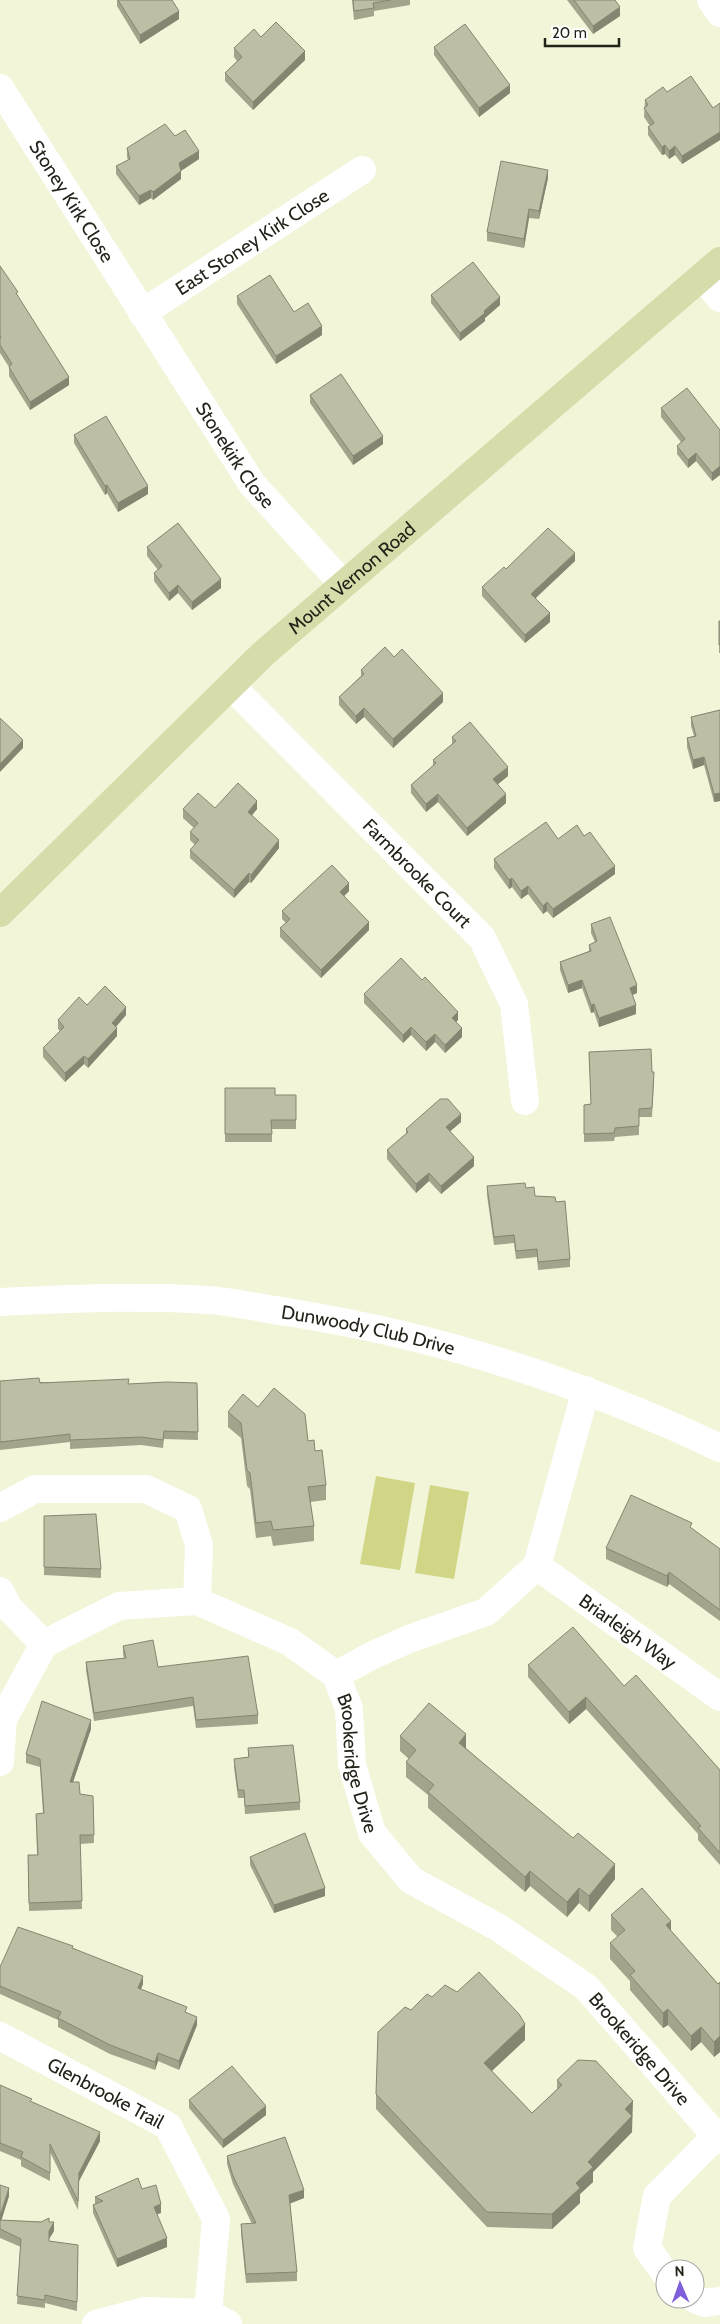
<svg xmlns="http://www.w3.org/2000/svg" width="720" height="2324" font-family="Cabin,sans-serif">
<style>
.green{fill:#d1d686}
.lines{fill:none;stroke-linecap:round;stroke-linejoin:round}
.minor{stroke:#fff;stroke-width:28}
.major{stroke:#d8dbaa;stroke-width:28}
.wall{fill:#a2a48c}
.shaded-wall{fill:#848672}
.building{fill:#bcbfa3;stroke:#848672}
.labels{text-anchor:middle;dominant-baseline:central;stroke-width:4;stroke-linejoin:round;paint-order:stroke}
.street-label{font-size:19px;fill:#232419;stroke:#fff}
</style>
<rect width="100%" height="100%" fill="#f2f5d8"/>
<path class="green" d="M376,1476L415,1483L400,1570L360,1564Z
M430,1485L469,1492L454,1579L415,1573Z"/>
<g class="lines">
<g class="minor">
<path d="M711,0L720,13"/>
<path id="s1" d="M0,88L252,484L344,585"/>
<path d="M703,278L720,298"/>
<path id="s2" d="M142,313L362,170"/>
<path id="s3" d="M231,686L482,938L514,1004L525,1101"/>
<path id="s4" d="M0,1302C69,1299 138,1295 207,1300C236,1302 265,1309 293,1313C442,1337 584,1383 720,1448"/>
<path id="s5" d="M586,1390L537,1566L486,1612L409,1639L371,1656L336,1675L349,1709L352,1765L372,1833L411,1880L499,1928L586,1987L716,2136"/>
<path d="M0,1508L35,1489H146L188,1509L199,1545L197,1601"/>
<path id="s6" d="M537,1566L720,1697"/>
<path d="M0,1591L8,1607L44,1644"/>
<path d="M0,1762L3,1719L44,1644L119,1606L197,1601L290,1642L336,1675"/>
<path id="s7" d="M0,2036L168,2126L216,2219L208,2313"/>
<path d="M665,2273L647,2248L657,2196L716,2136L720,2140"/>
<path d="M695,2299L704,2303L720,2301"/>
<path d="M96,2324L144,2311L208,2313L228,2324"/>
</g>
<path class="major" id="s8" d="M0,913L264,653L720,261"/>
</g>
<path class="wall" d="M117,0H172L179,19L140,44L117,6Z
M352,0H410V5L374,11V16L354,20Z
M567,0H615L620,16L593,34Z
M261,37L305,60L253,110L225,81V73L237,61L234,57V48Z
M434,47L510,93L479,117L434,55Z
M667,92L713,108L720,103V140L682,164L675,155L669,159L665,154L662,155L648,135V127L650,126L644,117L645,100Z
M175,136L199,159L181,171V179L153,200L151,198L139,205L116,174V166L128,160L127,157V148Z
M548,178L539,219L529,218L524,248L487,241V232Z
M0,266L69,385L30,410L9,376V367L0,353Z
M431,295L500,305L485,318V321L460,341L431,303Z
M237,296L294,312L322,335L276,364L237,304Z
M310,395L383,444L353,465L310,403Z
M661,408L720,430V475L712,481L696,461L688,468L677,454V446L681,442L661,417Z
M74,435L148,494L118,512L107,493L105,495L74,443Z
M147,547L221,588L192,610L178,593L169,601L154,581V573L158,570L147,556Z
M575,561L536,598L550,622L525,643L482,596V587L506,569Z
M719,621H720V653H719Z
M394,657L443,702L393,748L364,717L356,724L339,705V697L361,676V670Z
M720,710V801L714,802L704,765L693,769L687,747V738L694,736L691,726V717Z
M452,737L508,776L498,784L506,803L467,836L438,802L426,812L411,793V785L433,766V760L452,744Z
M215,808L257,809L252,815L279,848L251,883L249,882L234,898L190,858V850L195,845L190,840V832L194,828L183,818V809Z
M558,839L615,874L553,918L547,911L543,914L528,894L521,899L512,887L509,889L494,868V859Z
M349,891L344,896L369,930L321,978L280,937V928L286,923L282,919V911Z
M591,924L637,993L632,995L636,1014L599,1027L594,1012L591,1013L582,988L568,993L560,970V962L589,951V945L595,942L591,933Z
M364,994L458,1020L456,1022L462,1037L445,1053L435,1042L426,1051L411,1035L403,1043L364,1003Z
M87,1005L126,1015L116,1027L117,1036L88,1068L84,1064L65,1082L43,1057V1048L60,1031L58,1029V1020Z
M589,1052L652,1072L654,1080L652,1117H639V1135L615,1137L614,1141L584,1142V1105L591,1104Z
M225,1088L275,1095H296V1129H272V1142H225Z
M461,1122L450,1131L474,1166L441,1194L429,1181L416,1193L387,1159V1150L406,1134V1129Z
M487,1186L526,1188L535,1196L556,1202L570,1259V1267L538,1270L537,1257L516,1259L514,1243L494,1245L487,1195Z
M0,1381L129,1384L197,1383L198,1440L164,1439L163,1448L141,1445L70,1449V1442L0,1450Z
M258,1407L308,1441L315,1451L326,1485V1500L310,1502L314,1526V1541L273,1546L271,1536L256,1538L250,1489L247,1486L241,1438L228,1427V1412Z
M44,1516L101,1569V1578L44,1575Z
M692,1529L720,1549V1621L669,1584L667,1587L606,1559V1548Z
M123,1646L158,1667L258,1715V1724L196,1728L193,1706L94,1721L86,1670V1662L124,1658L123,1654Z
M528,1665L624,1686L720,1770V1865L698,1840V1834L586,1709L569,1724L528,1677Z
M91,1729L73,1782L80,1794L93,1796L94,1843L80,1844L82,1909L29,1911L28,1855H37L36,1814L43,1813L40,1767L26,1763V1754Z
M400,1736L466,1748L615,1879L589,1912L579,1903L567,1917L530,1886L525,1892L428,1808V1795L406,1777V1762L409,1759L400,1751Z
M248,1748L300,1802V1810L245,1814L244,1798H238L234,1767V1759L248,1757Z
M250,1857L325,1896L274,1913L250,1865Z
M611,1915L671,1931L718,1984L720,1982V2052L714,2057L701,2042L691,2051L668,2025L663,2028L630,1990V1981L610,1959V1943L618,1937L611,1930Z
M73,1948L143,1984L141,1989L187,2013L197,2025L179,2070L158,2061L155,2070L110,2054L58,2027V2020L0,1994V1967Z
M457,1992L525,2040L492,2071L532,2113L557,2089V2080L633,2116L632,2117V2132L593,2172V2182L580,2194V2203L552,2229L487,2227L376,2109V2094L411,2010L432,1997Z
M0,2085L32,2102L100,2141L79,2181L78,2210L50,2152V2181L21,2166V2160L0,2151Z
M189,2100L266,2115L223,2148L189,2108Z
M227,2156L304,2198L290,2203L297,2272V2281L246,2283L241,2233V2224H252L233,2184L227,2164Z
M0,2185L9,2196L1,2220L49,2222L54,2231L49,2239V2241L78,2245L77,2311L45,2303V2308L17,2304L21,2247L0,2238Z
M142,2189L161,2213L157,2214L167,2247L117,2267L93,2213V2205L95,2204V2197Z"/>
<path class="shaded-wall" d="M620,7V16L593,34V26Z
M179,11V19L140,44V35Z
M305,51V60L253,110V102Z
M510,85V93L479,117V108Z
M720,132V140L682,164V156Z
M665,145V154L662,155V147Z
M675,146V155L669,159V151Z
M199,151V159L179,172V163Z
M548,170V178L539,219V211Z
M181,171V179L153,200V192Z
M151,190V198L139,205V196Z
M529,209V218L524,248V239Z
M500,297V305L485,318V321L460,341V333Z
M322,326V335L276,364V356Z
M69,377V385L30,410V402Z
M383,436V444L353,465V456Z
M696,453V461L688,468V460Z
M720,466V475L712,481V473Z
M107,485V493L105,495V486Z
M148,486V494L118,512V503Z
M575,553V561L531,602V594Z
M221,579V588L192,610V602Z
M178,585V593L169,601V593Z
M550,613V622L525,643V635Z
M443,693V702L393,748V739Z
M364,708V717L356,724V716Z
M23,740V748L0,772V764Z
M704,757V765L693,769V760Z
M508,767V776L493,788V779Z
M720,793V801L714,802V794Z
M438,794V802L426,812V804Z
M506,794V803L467,836V828Z
M257,801V809L248,820V812Z
M279,840V848L251,883V875Z
M615,866V874L553,918V909Z
M249,873V882L234,898V890Z
M512,878V887L509,889V880Z
M349,883V891L340,900V892Z
M528,886V894L521,899V891Z
M547,902V911L543,914V906Z
M369,922V930L321,978V970Z
M582,980V988L568,993V985Z
M637,985V993L630,996V988Z
M594,1004V1012L591,1013V1005Z
M636,1005V1014L599,1027V1018Z
M126,1007V1015L112,1031V1023Z
M458,1012V1020L452,1026V1018Z
M411,1027V1035L403,1043V1035Z
M117,1028V1036L88,1068V1059Z
M462,1028V1037L445,1053V1045Z
M435,1034V1042L426,1051V1042Z
M84,1056V1064L65,1082V1073Z
M461,1114V1122L446,1135V1127Z
M474,1157V1166L441,1194V1186Z
M429,1173V1181L416,1193V1184Z
M669,1572V1584L667,1587V1576Z
M586,1697V1709L569,1724V1712Z
M91,1720V1729L70,1791V1782Z
M466,1734V1749L459,1743Z
M615,1864V1879L589,1912V1896Z
M530,1871V1886L525,1892V1877Z
M325,1888V1896L274,1913V1905Z
M579,1888V1903L567,1917V1902Z
M671,1921V1936L666,1925Z
M143,1976V1984L138,1996V1988Z
M668,2009V2025L663,2028V2013Z
M197,2017V2025L179,2070V2061Z
M525,2024V2040L484,2078V2063Z
M701,2027V2042L691,2051V2036Z
M720,2036V2052L714,2057V2042Z
M158,2053V2061L155,2070V2062Z
M633,2101L632,2132L593,2172V2182L580,2194V2203L552,2229V2214L576,2183L588,2162L625,2109Z
M266,2106V2115L223,2148V2140Z
M100,2132V2141L79,2181L78,2210L79,2173Z
M9,2188V2196L0,2225V2216Z
M304,2190V2198L289,2204V2195Z
M161,2204V2213L154,2215V2207Z
M54,2222V2231L49,2239V2231Z
M167,2238V2247L117,2267V2259Z"/>
<path class="building" d="M118,0H172L179,11L140,35Z
M353,0H391L373,3L374,8L354,11Z
M574,0H615L620,7L593,26Z
M276,22L305,51L253,102L225,73L242,57L234,48L254,29L261,37Z
M465,24L510,85L479,108L434,47Z
M691,76L713,108L720,103V132L682,156L675,146L669,151L665,145L662,147L648,127L654,123L644,108L648,105L645,100L663,87L667,92Z
M165,124L175,136L185,130L199,151L179,163L181,171L153,192L151,190L139,196L116,166L130,159L127,148Z
M501,161L548,170L539,211L529,209L524,239L487,232Z
M473,262L500,297L484,311L485,313L460,333L431,295Z
M0,266L18,292L16,293L69,377L30,402L9,367L12,364L0,345V338L1,337L0,335Z
M270,275L294,312L308,303L322,326L276,356L237,296Z
M341,374L383,436L353,456L310,395Z
M687,388L720,430V466L712,473L696,453L688,460L677,446L685,439L661,408Z
M106,416L148,486L118,503L107,485L105,486L74,435Z
M178,523L221,579L192,602L178,585L169,593L154,573L162,566L147,547Z
M548,528L575,553L531,594L550,613L525,635L482,587L504,567L506,569Z
M719,621H720V645H719Z
M385,647L394,657L402,649L443,693L393,739L364,708L356,716L339,697L364,674L361,670Z
M720,710V793L714,794L704,757L693,760L687,738L696,736L691,717Z
M0,718L23,740L0,764Z
M470,722L508,767L493,779L506,794L467,828L438,794L426,804L411,785L436,763L433,760L456,741L452,737Z
M238,783L257,801L248,812L279,840L251,875L249,873L234,890L190,850L199,840L190,832L198,823L183,809L198,793L215,808Z
M546,822L558,839L577,825L584,836L590,832L615,866L553,909L547,902L543,906L528,886L521,891L512,878L509,880L494,859Z
M332,865L349,883L340,892L369,922L321,970L280,928L290,919L282,911Z
M610,917L637,985L630,988L636,1005L599,1018L594,1004L591,1005L582,980L568,985L560,962L591,951L589,945L597,941L591,924Z
M401,958L422,980L425,977L458,1012L452,1018L462,1028L445,1045L435,1034L426,1042L411,1027L403,1035L364,994Z
M105,986L126,1007L112,1023L117,1028L88,1059L84,1056L65,1073L43,1048L64,1027L58,1020L79,997L87,1005Z
M651,1049L652,1072H654L652,1108L639,1109V1126L615,1128L614,1133L584,1134V1105L591,1104L589,1052Z
M225,1088H275V1095H296V1120H271L272,1134H225Z
M440,1099H448L461,1114L446,1127L474,1157L441,1186L429,1173L416,1184L387,1150L408,1132L406,1129Z
M525,1183L526,1188L534,1187L535,1196L555,1197L556,1202L565,1201L570,1259L538,1262L537,1249L516,1251L514,1235L494,1237L487,1186Z
M39,1378L40,1383L129,1379L128,1384L167,1382L197,1383L198,1432L164,1431L163,1440L141,1437L70,1440V1434L0,1442V1381Z
M274,1388L305,1414L308,1441L314,1440L315,1451L322,1450L326,1485L308,1487L314,1526L273,1530L271,1521L256,1523L250,1473L247,1470L241,1423L228,1412L243,1394L258,1407Z
M631,1495L692,1523L690,1527L720,1549V1610L669,1572L667,1576L606,1548Z
M96,1514L101,1569L44,1567V1516Z
M573,1627L624,1686L636,1675L720,1770V1853L698,1828L701,1826L586,1697L569,1712L528,1665Z
M153,1640L158,1667L248,1656L258,1715L196,1720L193,1697L94,1713L86,1662L126,1658L123,1646Z
M42,1701L91,1720L70,1782H79L80,1794L93,1796L94,1835H80L82,1901L29,1903L28,1855H38L36,1814L44,1813L40,1759L26,1754Z
M429,1703L466,1734L459,1743L573,1838L578,1833L615,1864L589,1896L579,1888L567,1902L530,1871L525,1877L428,1792L434,1785L406,1762L416,1750L400,1736Z
M293,1745L300,1802L245,1806L244,1790H238L234,1759L249,1757L248,1748Z
M305,1833L325,1888L274,1905L250,1857Z
M642,1888L671,1921L666,1925L718,1984L720,1982V2036L714,2042L701,2027L691,2036L668,2009L663,2013L630,1975L635,1971L610,1943L625,1930L611,1915Z
M18,1927L73,1946L72,1948L143,1976L138,1988L187,2007L185,2012L197,2017L179,2061L158,2053L155,2062L110,2045L58,2018L61,2012L0,1986V1967Z
M479,1972L519,2014L525,2024L484,2063L532,2113L562,2085L557,2080L578,2060L596,2061L633,2101L625,2109L632,2116L588,2162L593,2167L576,2183L580,2188L552,2214L487,2212L376,2094L378,2032L405,2007L411,2010L427,1994L432,1997L445,1985L457,1992Z
M232,2066L266,2106L223,2140L189,2100Z
M0,2085L32,2099L30,2101L100,2132L79,2173L78,2201L50,2144V2173L21,2157L23,2152L0,2143Z
M285,2137L304,2190L289,2195L297,2272L246,2274L241,2224L256,2223L233,2176L227,2156Z
M138,2178L142,2189L156,2185L161,2204L154,2207L167,2238L117,2259L93,2205L103,2201L95,2197Z
M0,2185L9,2188L0,2216Z
M49,2218V2222H54L49,2231V2241L78,2245L77,2302L45,2295V2300L17,2296L21,2239L0,2229V2220L41,2222Z"/>
<g class="labels">
<g class="street-label">
<text stroke="none"><textPath href="#s1" startOffset="134">Stoney Kirk Close</textPath></text>
<text stroke="none"><textPath href="#s2" startOffset="131">East Stoney Kirk Close</textPath></text>
<text stroke="none"><textPath href="#s1" startOffset="436">Stonekirk Close</textPath></text>
<text stroke="none"><textPath href="#s8" startOffset="486">Mount Vernon Road</textPath></text>
<text stroke="none"><textPath href="#s3" startOffset="264">Farmbrooke Court</textPath></text>
<text stroke="none"><textPath href="#s4" startOffset="371">Dunwoody Club Drive</textPath></text>
<text stroke="none"><textPath href="#s6" startOffset="112">Briarleigh Way</textPath></text>
<text stroke="none"><textPath href="#s5" startOffset="506">Brookeridge Drive</textPath></text>
<text stroke="none"><textPath href="#s5" startOffset="926">Brookeridge Drive</textPath></text>
<text stroke="none"><textPath href="#s7" startOffset="120">Glenbrooke Trail</textPath></text>
</g>
</g>
<g transform="translate(680 2284) rotate(358)"><circle r="24" fill="#ffffff" stroke="#a7a7a3"/>
<path d="M0-4L9 19L0 12L-9 19Z" fill="#7f5fda"/>
<text y="-8" font-size="14" font-weight="bold" text-anchor="middle" fill="#232419">N</text>
</g>
<path d="M545 38v8h74v-8" fill="none" stroke="#232419" stroke-width="2.5"/>
<text x="552" y="38" font-size="15" fill="#232419" stroke="#ffffff" stroke-width="4" paint-order="stroke">20 m</text>
</svg>
